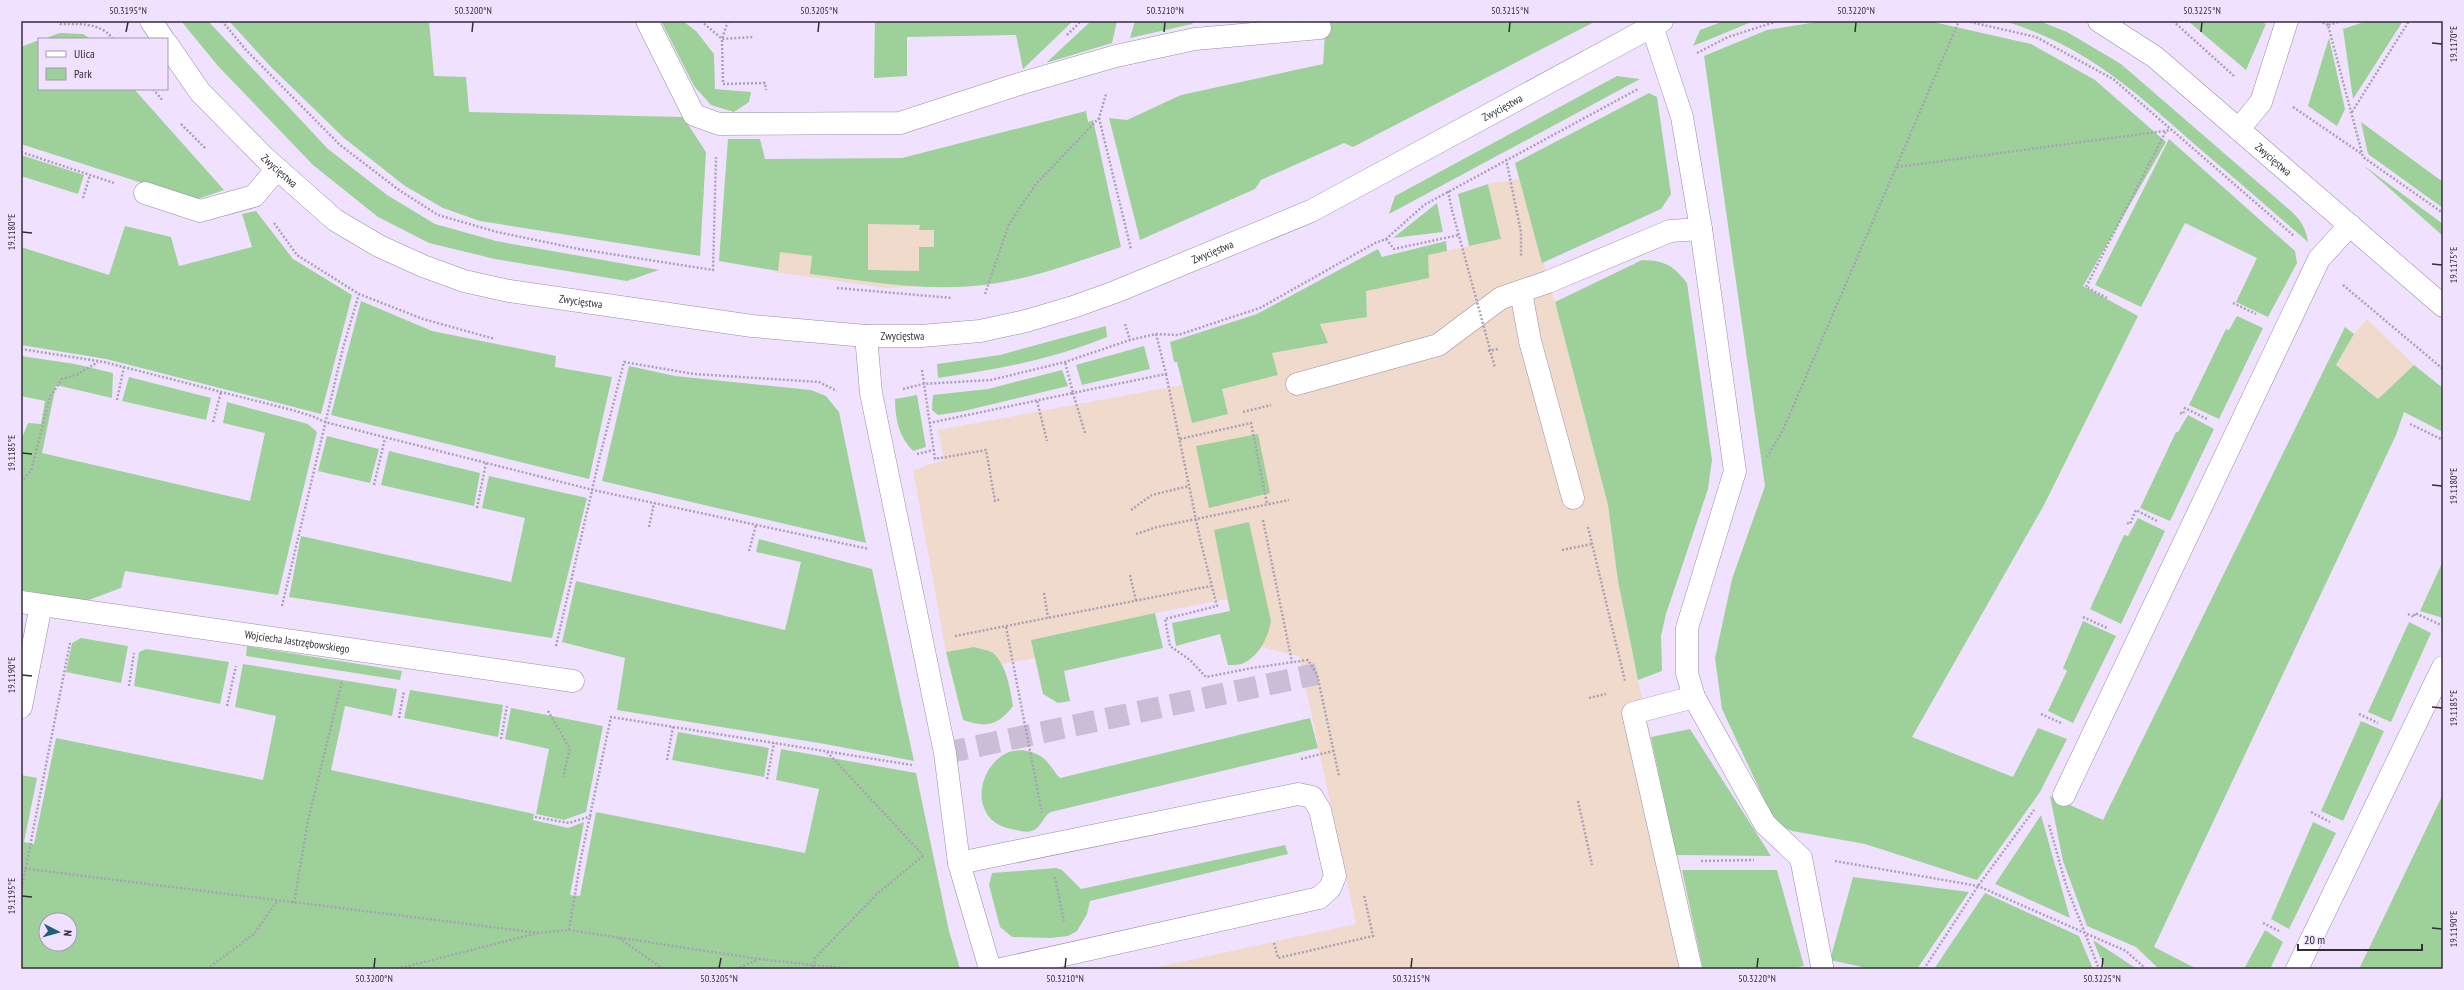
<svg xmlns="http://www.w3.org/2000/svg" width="2464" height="990" font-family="'PT Sans Narrow',sans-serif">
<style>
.commercial{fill:#efdacc}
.green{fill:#9ed199;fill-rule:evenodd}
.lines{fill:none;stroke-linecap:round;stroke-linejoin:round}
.minor-tunnel{stroke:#cabed7;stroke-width:22;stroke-dasharray:22 11;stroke-linecap:butt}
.minor-casing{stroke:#998ca7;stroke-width:23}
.path{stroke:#aba1b7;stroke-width:2.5;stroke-dasharray:2 2;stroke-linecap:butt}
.minor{stroke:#fff;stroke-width:22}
.path-bridge{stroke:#aba1b7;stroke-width:2.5;stroke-dasharray:2 2;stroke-linecap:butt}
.ticks{fill:none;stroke:#322d38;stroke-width:1.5}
.labels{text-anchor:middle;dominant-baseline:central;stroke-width:3.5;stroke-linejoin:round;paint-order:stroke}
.street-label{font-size:11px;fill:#322d38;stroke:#f0e2ff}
.neatline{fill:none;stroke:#322d38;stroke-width:1.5}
.ticks-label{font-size:10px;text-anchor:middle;fill:#322d38}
</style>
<rect width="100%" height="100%" fill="#f0e2ff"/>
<path class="commercial" d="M1519,179L1555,302L1608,505L1618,581L1638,680L1703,969H1148L1356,924L1299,656L1261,647L1231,611L1227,599L1155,613L1031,640L1035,658L1002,664L992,653L974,647L946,652L913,470L944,460L938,430L1182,385L1192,423L1228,414L1222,389L1278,375L1272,353L1328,343L1320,324L1367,317L1366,291L1428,255L1501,239L1488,184Z
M835,214L953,216L951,284L886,288L775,272L779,250Z
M2367,319L2414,365L2379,399L2336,365L2354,334Z"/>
<path class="green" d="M181,21H208L328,149L387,195L435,224L496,241L659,270L627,281L495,259L429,243L378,217L313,165L218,66Z
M229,21H429L434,76L466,77L469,112L683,117L706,152L700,256L480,221L443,208L405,186L344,138L271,67Z
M661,21H683L696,31L714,54L715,89L751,92L749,102L734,112L711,105L694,86Z
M875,21H1073L1023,69L1016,35L907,37V76L874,78Z
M1091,21H1117L1112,43L1046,63Z
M1135,21H1194L1192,24L1130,38Z
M1326,21H1596L1353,147L1344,143L1261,180L1255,189L1140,240L1109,118L1127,120L1181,95L1323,64Z
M1724,21H1754L1693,46L1700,30Z
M1823,21H1929L2031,44L2095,80L2166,142L2083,286L2138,316L2044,505L1912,737L2013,777L2038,728L2067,739L2040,792L1977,880L1865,844L1792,831L1775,823L1722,709L1715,658L1732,579L1765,486L1704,56L1767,30Z
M2004,21H2039L2047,24L2067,32L2121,64L2291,211C2301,220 2306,229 2308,242C2270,209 2232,176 2193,143C2132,89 2085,46 2004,21Z
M2188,21H2260L2266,24L2246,70Z
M2367,21H2403L2353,99L2343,29Z
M60,33L83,34L91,39H43Z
M2329,38L2345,109L2337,126L2308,106Z
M39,40V89H134L224,190L195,200L21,144V47Z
M1617,76L1640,79L1389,214L1395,196Z
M1649,93L1657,97L1671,194L1661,209L1542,263L1515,163Z
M1086,111L1088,122L1093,120L1121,247C1076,262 1030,280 983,285C926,292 866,281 810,274L812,256L780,252L778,271L719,261L728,139H760L765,159L902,158ZM868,224L920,225L919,230H934V247H919V271L868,270Z
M2361,122L2443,182V208L2368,154Z
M2169,139L2295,251L2297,263L2268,317L2236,302L2257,258L2185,223L2141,307L2095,285Z
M21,155L84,175L78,194L21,176Z
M2363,165L2443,224V236Z
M1488,184L1501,239L1469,246L1458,194Z
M1437,203L1443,232L1393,238Z
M256,211L293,259L352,295L321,414L106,359L21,345V247L109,275L125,226L171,237L179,266L252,247L242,214Z
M1446,241L1447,251L1428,255L1429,278L1366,291L1367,317L1320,324L1328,343L1272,353L1278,375L1222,389L1228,414L1192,423L1177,362H1174L1170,342L1257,314L1378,249L1382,257Z
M1642,260C1665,261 1672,264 1687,283L1712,460L1708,489L1666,614L1661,636L1662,671L1638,680L1618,581L1608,505L1555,302Z
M361,301L432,331L556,356L555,367L612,377L589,479L331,415Z
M2237,316L2263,328L2219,419L2189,405L2226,329L2229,330Z
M1106,326L1107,337C1050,360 999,369 938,378L937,364L1000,355Z
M2345,327L2354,334L2336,365L2378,399L2414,365L2443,388V432L2404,412L2396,435L2154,947L2197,969H2159L2136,947L2087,926L2063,861L2050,796L2103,820Z
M1144,346L1150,369L1082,385L1076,365Z
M21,356L75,364L113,373L112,398L56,385L42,453L250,501L265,433L223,423L227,402L308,424L317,432L278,595L125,571L121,588L86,601L21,590V440L28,423L41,424L45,401L21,396Z
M629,366L675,376L811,390L826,396L839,412L866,543L602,481Z
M1062,370L1068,386L964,411L938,415L932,410L933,395L988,389Z
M129,377L211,398L206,420L122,401Z
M917,395L926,447L913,451C899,437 895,419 895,399Z
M2188,415L2214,429L2170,521L2140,508L2176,432H2178Z
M1258,434L1270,493L1209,508L1196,446Z
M327,436L379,449L370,483L318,471Z
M389,451L480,473L474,506L381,485Z
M489,476L587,498L552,638L289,597L301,536L511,582L525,518L482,508Z
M2138,518L2165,531L2121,624L2090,609L2124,535L2128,536Z
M1249,522L1271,621C1268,637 1260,655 1244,663C1240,665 1233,665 1228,665L1220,634L1176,646L1172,623L1230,611L1214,530Z
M759,539L872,569L914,761L825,744L617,710L625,658L562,642L576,581L785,630L801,562L756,552Z
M2443,561V618L2420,611Z
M1155,613L1163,648L1064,671L1070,701L1058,703L1043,694L1031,640Z
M2083,621L2116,636L2073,723L2048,711L2067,671L2063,668Z
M2409,622L2431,633L2391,722L2368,712Z
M81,638L128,646L121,683L66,672L72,643Z
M247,646L402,671L400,680L246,656Z
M974,647C980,649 988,650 993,653C1007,665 1010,689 1013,706C998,726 986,728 963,720L946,652Z
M146,649L229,662L220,704L134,686L139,652Z
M243,664L397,689L392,716L345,706L331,770L534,814L533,820L568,828L584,822L570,895L580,896L596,812L805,853L819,789L776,780L781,749L916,773L949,931L960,969H21V775L37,778L24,842L34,844L56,738L263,780L276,716L235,707ZM46,920H70V944H46Z
M410,690L503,705L498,737L404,718Z
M511,708L603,726L586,812L564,820L536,814L549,749L505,739Z
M1310,718L1318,748L1051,812C1043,816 1042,827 1032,831C1026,833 1017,830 1011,829C953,817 990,725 1042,757C1049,762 1054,772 1060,778Z
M2361,721L2384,731L2343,821L2321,811Z
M1690,729L1771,856L1676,855L1651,737Z
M678,732L769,748L764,777L672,760Z
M2443,794V969H2359Z
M2041,815L2070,918L1995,884Z
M2313,822L2336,833L2289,929L2271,919Z
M1285,845L1288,854L1090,901L1087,914L1077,931L1068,936L1050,938L1012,937L1000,927L989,885L992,873L1056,868L1062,870L1081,889Z
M1682,870H1777L1804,966L1785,969H1703Z
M1853,877L1969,892L1917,969H1871L1830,960Z
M1985,893L2079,936L2093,969H1934Z
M2265,930L2283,942L2270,969H2244Z
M2093,940L2137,969H2105Z"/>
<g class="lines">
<path class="minor-tunnel" d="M945,753L1317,674"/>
<defs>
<g id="minor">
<path d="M151,21L163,39"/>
<path d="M647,21L694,115L719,124L900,123L1016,85L1116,56L1195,39L1320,28"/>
<path id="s1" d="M2099,21L2155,57L2443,306"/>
<path d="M1652,26L1682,117L1701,229L1735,471L1687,628V673L1694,697L1765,824L1801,858L1822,966"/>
<path id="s2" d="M167,44L200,92L265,158L335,220L379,246L423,266L464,281L509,291L752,326L866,336H921L980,331L1026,321L1073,307L1115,292L1311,211L1662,21"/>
<path d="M2239,129L2261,102L2287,21"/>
<path d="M145,193L200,211L254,196L277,169"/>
<path d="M1521,292L1530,341L1573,498"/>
<path d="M866,336L871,393L945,753L959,863L990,969"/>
<path d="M1297,384L1438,345L1501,298L1548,282L1670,231L1701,229"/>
<path id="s3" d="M21,602L573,681"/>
<path d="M21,707L41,605"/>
<path d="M2064,795L2319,259L2350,225"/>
<path d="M959,863L1298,794L1312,797L1320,810L1335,876L1330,888L1319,898L1001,969"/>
<path d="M1691,969L1633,713L1694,697"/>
<path d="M2297,969L2443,667"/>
</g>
</defs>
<use href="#minor" class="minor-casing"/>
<path class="path" d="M57,21L60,24C80,24 100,22 113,39
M222,21L246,50L340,145L399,190L438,215L497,232L579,249L713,270L716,157
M701,21L722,39L753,37
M728,21L722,39L723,84L765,83L766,90
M1966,21L2036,37L2113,79L2294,236
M2173,21L2234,76
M2319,21L2328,25
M2342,21L2328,25L2363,157L2443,213
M1067,35L1081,21
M1697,53L1728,37L1778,21
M153,89L163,101
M2293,107L2362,154
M2352,112L2409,21
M1099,118L1131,249
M181,124L206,149
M21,152L114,183
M1506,159L1521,232V257
M1897,167L2171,130
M1448,191L1452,210
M83,198L90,175
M274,223L297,255L359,294L423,319L495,339
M1386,239L1394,249L1459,235
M2343,285L2443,369
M837,288L952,298
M985,294L1009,224L1036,184L1099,118L1106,94
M2107,298L2086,287L2166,131
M2233,303L2256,314
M1125,324L1130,340
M21,349L104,362L292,410L312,416L325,422L593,490L869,549
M1488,351L1498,349
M922,370L935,459L986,450L995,501L1001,499
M1166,374L1200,539L1217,606L1165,619L1170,646L1190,660L1206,677L1252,668L1308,660L1317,674L1339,776
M903,389L923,384L991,380L1065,362L1130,340L1156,334L1178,335L1260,308L1375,243L1386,239L1424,205L1638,89
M117,400L124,367
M1037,401L1047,441
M1243,412L1271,405
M2180,413L2183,414L2185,408L2207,419
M213,422L221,392
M929,423L1073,393L1065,362
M2410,424L2443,440
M1085,433L1073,393L1166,374L1156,334
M1180,439L1251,423L1267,504
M917,454L934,450
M1767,457L1783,430L1959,21
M21,482L31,471L50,397L62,379L78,374L98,362
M374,485L385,438
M477,508L486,463
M1131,510L1152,495L1189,486
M1263,520L1292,662
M2127,523L2130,524L2136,510L2157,521
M649,527L654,503
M1588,527L1625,681
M1136,534L1157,527L1289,500
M1562,550L1592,544
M749,551L756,525
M1130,575L1136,601
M1044,593L1048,618
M282,606L343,348L359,294
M2408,614L2414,617L2415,613L2443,626
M2083,617L2107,628
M1006,627L1042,813
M955,636L1211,586
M556,646L599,460L624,362L694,374L819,382L837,391
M129,686L134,653
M1589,698L1606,694
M227,706L236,666
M548,711L570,749L563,777
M2041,714L2061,723
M2359,714L2378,723
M399,718L404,691
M501,739L507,706
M827,752L923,855
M1301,759L1333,751
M667,760L673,727
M767,779L774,743
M1578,801L1592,865
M2311,812L2330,822
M535,817L569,823L591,816
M2049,825L2066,885L2099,969
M1701,861L1754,860
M1835,861L1978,886L2126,951L2146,969
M21,868L539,933L569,930L759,959L850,969
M1055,877L1064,921
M21,892L70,643
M294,903L308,820L342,681
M2263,923L2279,931
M569,930L581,858L611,717L912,765
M619,938L663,969
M1274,943L1278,958L1373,936L1364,895
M813,967L815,958L877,894L924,855
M207,969L254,934L277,901
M397,969L538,933
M736,969L759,959
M1616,969H1617
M1924,969L1978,886L2034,810"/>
<use href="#minor" class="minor"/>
<path class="path-bridge" d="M1452,210L1495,368"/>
</g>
<path class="ticks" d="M126,32L128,22M472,32L473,22M818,32L819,22M1164,32L1165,22M1509,32L1510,22M1855,32L1856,22M2201,32L2202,22M2432,43L2442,44M22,232L32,233M2432,264L2442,265M22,453L32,454M2432,485L2442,486M22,675L32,676M2432,707L2442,708M22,896L32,897M2432,928L2442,929M374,968L375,958M719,968L721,958M1065,968L1066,958M1411,968L1412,958M1757,968L1758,958M2102,968L2103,958"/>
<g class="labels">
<g class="street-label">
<text stroke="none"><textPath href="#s2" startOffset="1478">Zwycięstwa</textPath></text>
<text stroke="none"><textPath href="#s1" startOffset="223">Zwycięstwa</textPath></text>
<text stroke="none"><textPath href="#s2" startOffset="170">Zwycięstwa</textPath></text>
<text stroke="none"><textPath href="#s2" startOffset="1154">Zwycięstwa</textPath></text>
<text stroke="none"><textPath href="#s2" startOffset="506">Zwycięstwa</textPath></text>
<text stroke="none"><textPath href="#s2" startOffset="830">Zwycięstwa</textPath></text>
<text stroke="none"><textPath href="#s3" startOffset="279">Wojciecha Jastrzębowskiego</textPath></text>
</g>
</g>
<rect width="2464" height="990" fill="none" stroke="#f0e2ff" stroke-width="44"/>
<rect x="38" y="38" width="130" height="52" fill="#f0e2ff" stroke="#a49aaf"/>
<rect x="46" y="51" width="20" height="6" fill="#ffffff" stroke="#a49aaf"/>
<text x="74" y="58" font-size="12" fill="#322d38">Ulica</text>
<rect x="46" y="68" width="20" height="12" fill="#9ed199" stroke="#a49aaf"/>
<text x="74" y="78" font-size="12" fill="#322d38">Park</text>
<g transform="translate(58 932) rotate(96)"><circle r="19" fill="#f0e2ff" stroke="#a49aaf"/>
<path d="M0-3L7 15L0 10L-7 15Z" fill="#1f6175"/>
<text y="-6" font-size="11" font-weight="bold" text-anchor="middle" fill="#322d38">N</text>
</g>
<path d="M2298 944v6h124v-6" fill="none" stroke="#322d38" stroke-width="2"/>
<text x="2304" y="944" font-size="12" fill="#322d38" stroke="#f0e2ff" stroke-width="3" paint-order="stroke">20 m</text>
<rect x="22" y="22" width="2420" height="946" class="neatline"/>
<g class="ticks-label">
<text x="128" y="14">50.3195°N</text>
<text x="473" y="14">50.3200°N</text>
<text x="819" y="14">50.3205°N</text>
<text x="1165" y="14">50.3210°N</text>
<text x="1510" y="14">50.3215°N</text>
<text x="1856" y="14">50.3220°N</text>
<text x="2202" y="14">50.3225°N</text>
<text transform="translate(2453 44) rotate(-90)" y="4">19.1170°E</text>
<text transform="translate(11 232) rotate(-90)" y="4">19.1180°E</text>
<text transform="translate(2453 265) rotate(-90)" y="4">19.1175°E</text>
<text transform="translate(11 453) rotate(-90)" y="4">19.1185°E</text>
<text transform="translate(2453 486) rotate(-90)" y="4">19.1180°E</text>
<text transform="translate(11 675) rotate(-90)" y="4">19.1190°E</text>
<text transform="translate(2453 708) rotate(-90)" y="4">19.1185°E</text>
<text transform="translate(11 896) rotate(-90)" y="4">19.1195°E</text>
<text transform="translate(2453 929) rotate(-90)" y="4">19.1190°E</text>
<text x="374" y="982">50.3200°N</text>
<text x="719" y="982">50.3205°N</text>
<text x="1065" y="982">50.3210°N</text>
<text x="1411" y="982">50.3215°N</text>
<text x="1757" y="982">50.3220°N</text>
<text x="2102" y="982">50.3225°N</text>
</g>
</svg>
